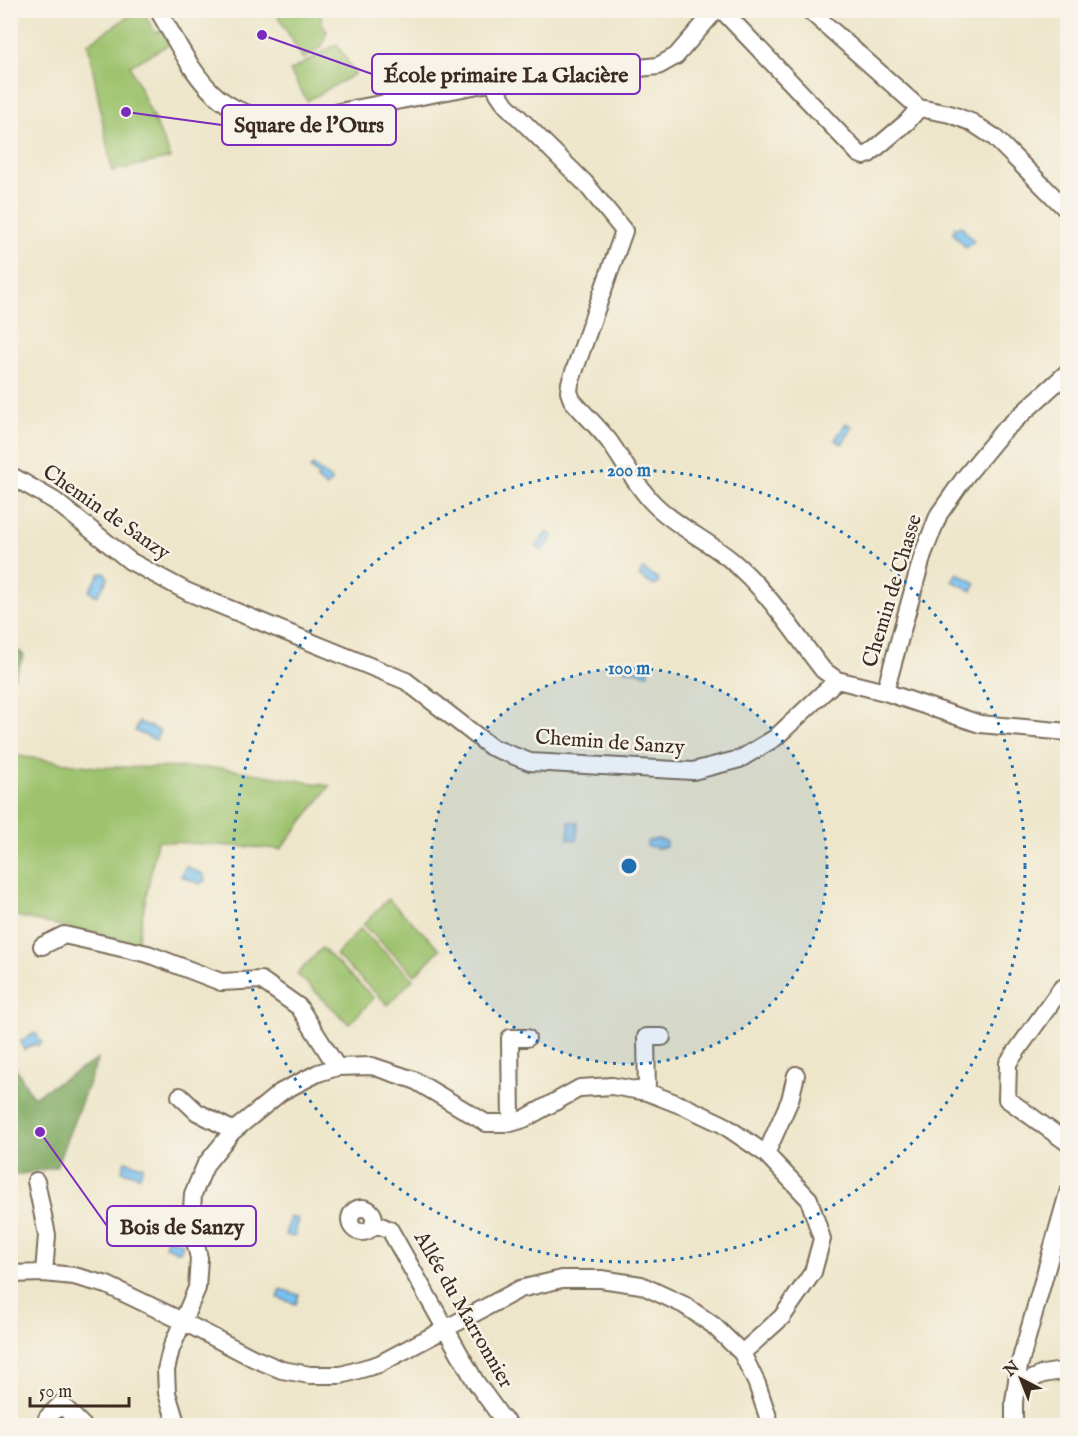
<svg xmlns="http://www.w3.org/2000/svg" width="1078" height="1436" font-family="'IM FELL English',serif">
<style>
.green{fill:#9ec36e;stroke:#6c7646;stroke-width:1.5}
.forest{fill:#7ea961;stroke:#5c6a40;stroke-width:1.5}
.water{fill:#77c0f0;stroke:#597587;stroke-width:1.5}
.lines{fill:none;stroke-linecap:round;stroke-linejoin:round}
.minor-casing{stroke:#7a6c5a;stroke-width:20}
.minor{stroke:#fff;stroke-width:16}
.ring{fill:none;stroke:#1f6fb2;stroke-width:3;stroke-dasharray:3 6}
.labels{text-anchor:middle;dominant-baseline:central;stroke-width:5;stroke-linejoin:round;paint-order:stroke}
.street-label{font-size:21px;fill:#3b2a1e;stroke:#f7f3e8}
.centre{fill:#1f6fb2;stroke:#f7f3e8;stroke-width:3}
.ring-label{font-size:18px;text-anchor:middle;font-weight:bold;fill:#1f6fb2;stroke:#f7f3e8;stroke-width:5;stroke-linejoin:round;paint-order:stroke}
.leader{fill:none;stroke:#7b2cbf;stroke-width:2}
.callout-dot{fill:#7b2cbf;stroke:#f7f3e8;stroke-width:2}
.callout{fill:#f7f3e8;stroke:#7b2cbf;stroke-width:2}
.callout-label{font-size:22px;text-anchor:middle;font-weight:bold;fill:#3b2a1e}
</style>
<rect width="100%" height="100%" fill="#f7f3e8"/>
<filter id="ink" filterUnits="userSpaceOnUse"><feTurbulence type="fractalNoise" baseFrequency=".0167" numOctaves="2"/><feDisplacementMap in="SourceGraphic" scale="12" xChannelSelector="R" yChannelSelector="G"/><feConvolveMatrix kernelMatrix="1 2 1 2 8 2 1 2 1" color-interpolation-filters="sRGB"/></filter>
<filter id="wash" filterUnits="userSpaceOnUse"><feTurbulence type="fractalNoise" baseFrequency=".008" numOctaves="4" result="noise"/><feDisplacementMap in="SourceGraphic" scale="24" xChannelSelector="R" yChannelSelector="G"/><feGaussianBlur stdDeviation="1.35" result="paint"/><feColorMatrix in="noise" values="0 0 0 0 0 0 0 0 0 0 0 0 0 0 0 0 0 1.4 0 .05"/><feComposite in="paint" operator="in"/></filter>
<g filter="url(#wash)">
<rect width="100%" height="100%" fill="#eee6ca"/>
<path class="green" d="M137,11H143L156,33L163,30L170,44L130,66L171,158L112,171L88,43Z
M275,11H320L322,23L327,31L322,47L303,59Z
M337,44L355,74L307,101L290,71Z
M11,755L95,767L223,768L330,786L281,849L157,841L137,943L11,915Z
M388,899L440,949L415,975L363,925Z
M360,929L413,979L388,1005L336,955Z
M322,948L374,998L349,1024L297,974Z"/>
<path class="forest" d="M11,646L24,655L11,684Z
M10,1059L33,1097L98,1059L56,1167L11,1176Z"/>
<path class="water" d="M961,226L974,241L966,248L953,233L955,227Z
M846,423L853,427L842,444L835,440Z
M313,465L332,480L326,487L317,479L319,476L310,468Z
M547,532L553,537L542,551L536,546Z
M643,569L658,579V584L654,586L639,576Z
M100,573H105L108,578L97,596L89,591Z
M957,573L976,583L972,591L952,581Z
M620,661L649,667L648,674L619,668Z
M139,722L160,731L156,740L135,731Z
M569,822H578L577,840L568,839Z
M657,839L666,841V847L657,848L647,846V841Z
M186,866L204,875L205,882L203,881L200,884L181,876Z
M35,1033L42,1043L37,1046L36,1043L24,1050L21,1041Z
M125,1161L143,1166L140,1176L122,1171Z
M290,1217L298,1219L295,1231L296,1235L293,1237L285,1235Z
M167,1238L183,1243L181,1251H175L174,1249L165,1246Z
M281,1289L299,1295L296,1304L278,1298Z"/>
</g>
<g filter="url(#ink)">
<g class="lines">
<defs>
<path id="minor" d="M158,10C196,74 212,123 298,120L494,82L571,69L601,67L620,70L658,66L676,56L716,10
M722,10L859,154L864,156L869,154L907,122L919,108
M809,10L919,108L950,114L971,122L994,137L1068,211
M494,82L498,93L506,105L585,183L624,231L570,383L569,392L572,400C584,414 598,427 609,441C624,462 636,486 654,504C677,527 707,540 732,561C768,591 794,633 823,670L837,680
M10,475L55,501L130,561L188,592L406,681L491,747L530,762L693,771L740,759L775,738L837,680L885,692L980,724L1068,732
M885,692L923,554L939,514L965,477L1002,432L1068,372
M42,946L64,935L148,954L221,982L261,980L299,1007L337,1067
M1068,985L1061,989L1008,1063L1007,1099L1068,1143
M647,1092L646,1037H662
M180,1096L197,1112L226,1127L232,1132
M511,1123L510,1038H527
M766,1154L790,1100L796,1075
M36,1181L47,1235L44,1273
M350 1220a12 12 0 1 1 24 0a12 12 0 1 1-24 0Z
M374,1223L390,1230L475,1381L501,1417L510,1426
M10,1274L44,1273L74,1276L107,1285L182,1321L253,1358L282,1370L310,1375H341L379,1364L520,1289L562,1279H601L641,1285L684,1305L713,1325L742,1353L757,1384L771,1426
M1017,1386L1043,1374L1068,1370
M55,1426L47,1418L61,1404L83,1426
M177,1426L167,1393L166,1370L171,1349L197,1288L199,1258L191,1225L193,1194L206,1164L232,1132L281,1092L318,1073L337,1067L372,1066L414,1080L486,1123H511L524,1119L580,1088L612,1086L647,1092L688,1108L722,1124L766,1154L809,1199L822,1239L813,1272L782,1317L742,1353
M1014,1426V1402L1019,1366L1068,1193"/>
</defs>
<use href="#minor" class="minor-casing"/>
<use href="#minor" class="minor"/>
</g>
</g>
<circle cx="629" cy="866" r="198" fill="#1f6fb2" fill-opacity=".12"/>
<g class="ring">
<circle cx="629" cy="866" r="198"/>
<circle cx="629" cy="866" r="396"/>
</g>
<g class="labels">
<g class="street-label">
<text transform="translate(106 513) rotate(35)">Chemin de Sanzy</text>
<text transform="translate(893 591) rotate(-73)">Chemin de Chasse</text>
<text transform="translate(610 743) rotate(4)">Chemin de Sanzy</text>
<text transform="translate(463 1310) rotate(60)">Allée du Marronnier</text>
</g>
</g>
<circle cx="629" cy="866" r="9" class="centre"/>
<g class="ring-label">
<text x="629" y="476">200 m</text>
<text x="629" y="674">100 m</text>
</g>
<path class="leader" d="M262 35L372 74M126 112L222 125M40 1132L107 1226"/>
<g class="callout-dot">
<circle cx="262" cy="35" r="6"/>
<circle cx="126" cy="112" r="6"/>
<circle cx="40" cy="1132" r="6"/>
</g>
<g class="callout">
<rect x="372" y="54" width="268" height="40" rx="6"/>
<rect x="222" y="105" width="174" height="40" rx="6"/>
<rect x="107" y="1206" width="149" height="40" rx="6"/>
</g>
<g class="callout-label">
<text x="506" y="82">École primaire La Glacière</text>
<text x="309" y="132">Square de l'Ours</text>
<text x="182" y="1234">Bois de Sanzy</text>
</g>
<rect width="1078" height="1436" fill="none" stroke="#f7f3e8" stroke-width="36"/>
<g transform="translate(1021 1379) rotate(318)" stroke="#f7f3e8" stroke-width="4.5" paint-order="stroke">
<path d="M0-4.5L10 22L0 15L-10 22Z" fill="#3b2a1e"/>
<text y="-9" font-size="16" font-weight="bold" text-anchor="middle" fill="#3b2a1e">N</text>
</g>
<path d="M30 1397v9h99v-9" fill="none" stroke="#3b2a1e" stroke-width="3"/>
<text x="39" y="1397" font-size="18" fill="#3b2a1e" stroke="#f7f3e8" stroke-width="4.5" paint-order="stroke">50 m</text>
</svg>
